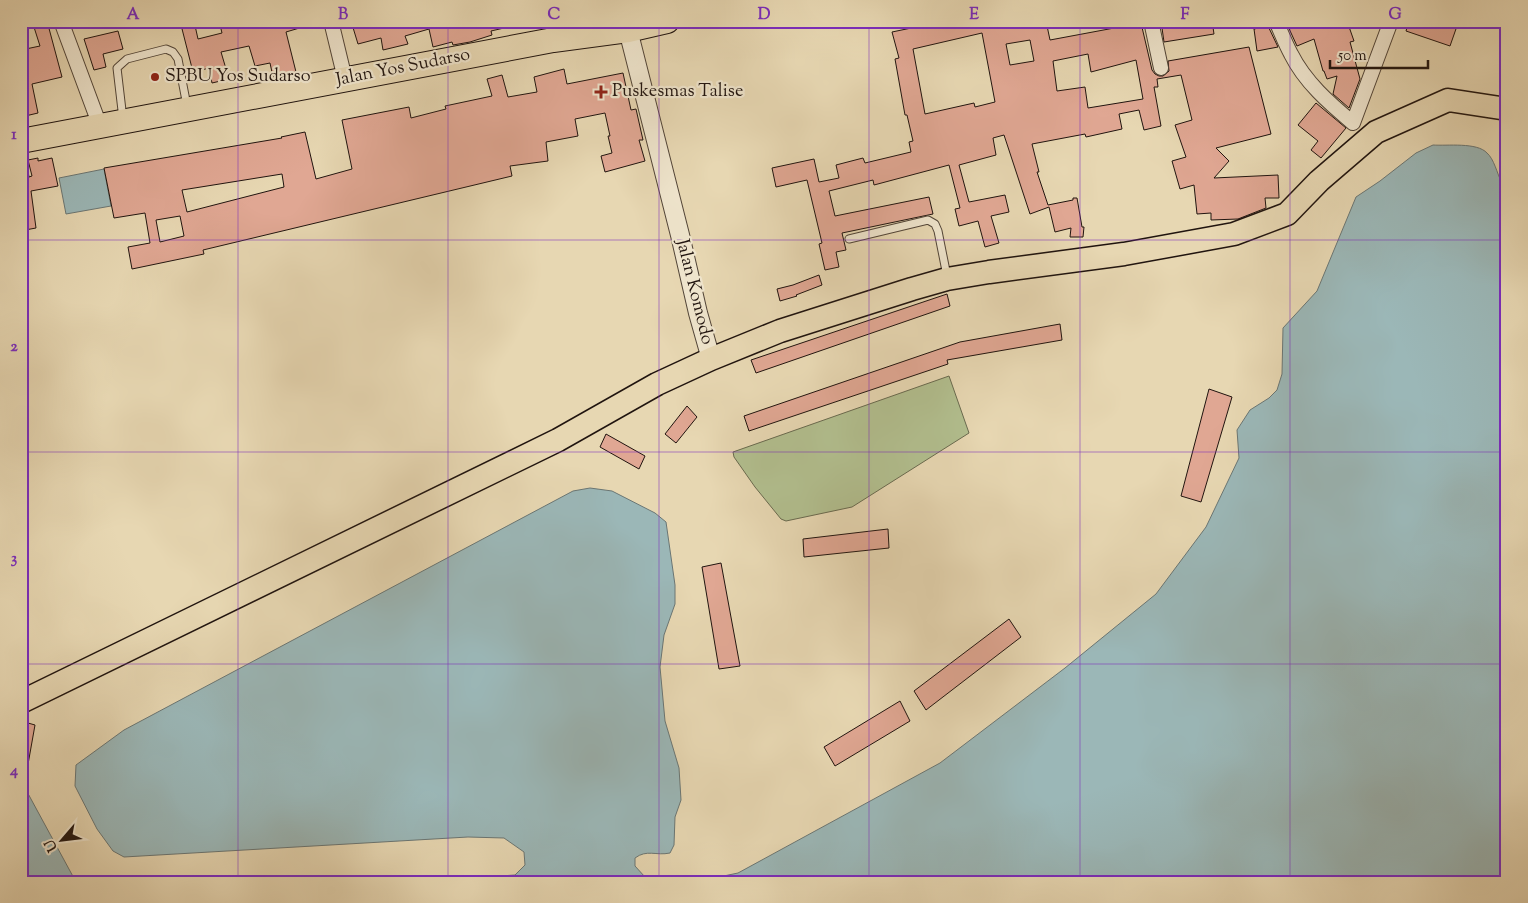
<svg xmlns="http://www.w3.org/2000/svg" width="1528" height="903" font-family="'Sorts Mill Goudy',serif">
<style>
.green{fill:#b2bf8f;stroke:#696a4f}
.water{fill:#9bb7b7;stroke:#6a7674}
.building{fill:#e0a793;stroke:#20140f;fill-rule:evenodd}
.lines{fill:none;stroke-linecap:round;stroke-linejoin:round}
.service-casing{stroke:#524538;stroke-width:9}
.minor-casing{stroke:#524538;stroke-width:16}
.tertiary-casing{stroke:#524538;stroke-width:20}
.primary-casing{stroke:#20140f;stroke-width:25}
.trunk-casing{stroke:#20140f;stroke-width:26}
.service{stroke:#efe5cd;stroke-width:7}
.minor{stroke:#efe5cd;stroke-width:14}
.tertiary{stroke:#efe5cd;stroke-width:18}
.primary{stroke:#e7d7b2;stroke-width:22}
.trunk{stroke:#e7d7b2;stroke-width:24}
.grid{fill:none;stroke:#7b2cbf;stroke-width:1;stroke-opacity:0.55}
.poi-dot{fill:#8f2418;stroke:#efe5cd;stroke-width:2}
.labels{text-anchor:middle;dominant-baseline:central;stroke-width:4.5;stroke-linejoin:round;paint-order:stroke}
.street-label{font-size:18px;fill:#20140f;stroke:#efe5cd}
.poi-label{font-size:18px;fill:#20140f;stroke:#efe5cd;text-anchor:start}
.neatline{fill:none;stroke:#7b2cbf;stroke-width:2}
.grid-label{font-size:16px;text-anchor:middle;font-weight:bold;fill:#7b2cbf}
</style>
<rect width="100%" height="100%" fill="#e7d7b2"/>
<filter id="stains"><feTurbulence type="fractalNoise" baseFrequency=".004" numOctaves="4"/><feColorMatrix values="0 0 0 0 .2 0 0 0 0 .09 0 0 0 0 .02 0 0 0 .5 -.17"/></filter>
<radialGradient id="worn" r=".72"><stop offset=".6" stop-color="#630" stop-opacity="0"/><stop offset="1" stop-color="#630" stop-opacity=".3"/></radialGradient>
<path class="green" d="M949,376L969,433L852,507L786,521L781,519L755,487L734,457L733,452Z"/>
<path class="water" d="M1433,145C1447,146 1477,142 1487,153C1494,159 1497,173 1501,181H1507V882H695L738,873L940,763L1065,668L1156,594L1206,527L1239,458L1237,430L1250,410L1269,398L1277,390L1282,374L1283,328L1317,291L1356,197L1380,181L1416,153Z
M104,169L111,206L66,214L59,178Z
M590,488L612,491L655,513L666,522L675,585V604L664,635L660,667L665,721L679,768L681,800L675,817L674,845L670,853C656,856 647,849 635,858V866L645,877L660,882H411L515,875L525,865L524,852L504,838L468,837L124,857L113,851L97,829L75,786L76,765L124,730L573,491Z
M21,787L25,788L76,882H21Z"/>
<path class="building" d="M41,21H47L62,77L32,84L38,113L21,117V50L40,46L33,24Z
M180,21H194L198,39L222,33L219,21H235L236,24L247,21H312L313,24L286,32L296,72L273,77L270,63L255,66L249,46L221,52L229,79L212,83L209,68L193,72Z
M351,21H372L374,27L402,21H466L467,26L484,21H516L517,25L491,31L492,35L470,42L453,45L452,42L433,47L429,29L405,36L408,44L383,50L381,38L358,44Z
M945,21H1046L1050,40L1141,23L1152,70L1155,74L1159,76H1163L1169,71L1168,61L1249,47L1271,134L1216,148L1229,161L1214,178L1278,175L1279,198H1265L1266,208L1238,219L1211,220V213L1197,214L1194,185L1180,189L1172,161L1186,157L1175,125L1192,120L1181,75L1157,79L1158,87H1154L1161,126L1144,130L1139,110L1119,114L1122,129L1086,137L1085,134L1032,144L1039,172H1037L1048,205L1073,200V198H1077L1082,227H1084L1083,237H1070L1071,228L1055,232L1049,207L1030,214L1004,135L993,138L996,155L959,165L969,202L1005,195L1009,212L991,216L999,243L985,247L978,221L959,226L955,209L960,208L949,165L874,185L873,180L829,191L835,216L929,197L933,214L842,233L846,250L836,252L839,267L825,270L819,244L822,243L807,180L776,187L772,168L814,159L819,182L839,178L836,165L863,158L865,163L911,152L909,142L913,141L907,115H905L895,59L899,58L892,32ZM982,33L995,102L975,107L974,103L925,114L913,49ZM1030,40L1034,61L1010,65L1006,44ZM1088,54L1091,72L1136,60L1143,99L1088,108L1085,87L1057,91L1053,61Z
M1161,21H1212L1214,34L1164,42Z
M1347,21L1354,41L1350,42L1360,79L1349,108L1333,94L1337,76L1327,79L1324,71H1323L1314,39L1297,46L1286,22Z
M1409,21H1443L1457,26L1450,46L1406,31Z
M1268,26L1278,47L1257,51L1254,29Z
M118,31L123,49L103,54L106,67L94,70L84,39Z
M564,69L567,84L623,73L631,110L636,109L643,140H639L645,161L605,172L601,156L612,153L608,136H610L605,113L575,119L578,136L546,142L548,161L510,166L512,176L203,250L204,254L132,269L128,247L150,243L145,213L114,218L104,168L282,138L281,137L305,132L316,179L352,169L342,120L409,107L411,118L446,109L445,106L492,96L487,79L502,75L508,97L537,92L534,77ZM282,174L284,187L187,212L182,190ZM180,216L184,236L160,242L156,220Z
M1316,103L1346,128L1321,158L1311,150L1318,141L1298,125Z
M38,158V161L52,158L58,186L31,191L36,228L25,230L21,214V166H27L29,177L32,176L28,160Z
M819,275L822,285L796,295L797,296L780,301L777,289L793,285Z
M947,294L950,306L756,373L751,360Z
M1060,324L1062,340L947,360L948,364L749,431L744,416L960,342Z
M1209,389L1232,397L1201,502L1181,496Z
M687,406L697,417L676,443L665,434Z
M606,434L645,456L639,469L600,447Z
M888,529L889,548L804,557L803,539Z
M721,563L740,666L719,669L702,567Z
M1009,619L1021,637L926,710L914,691Z
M900,701L910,721L835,766L824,747Z
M21,721L35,725L27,770H21Z"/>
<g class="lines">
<defs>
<path id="service" d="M123,119L117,68L127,59L166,49L173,52L178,59L187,106
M849,239L928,220L935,224L938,231L947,276"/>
<path id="minor" d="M61,21L100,126
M331,21L345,79
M1151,21L1161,68
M1276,21C1281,32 1285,43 1291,54C1305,82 1329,103 1353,123L1391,21"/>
<path id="tertiary" d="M628,30L680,235L698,313L711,359"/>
<path id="primary" d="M21,702L558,440L657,384L711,359L780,331L912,289L947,279L989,272L1124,254L1234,234L1287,214L1319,181L1376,132L1448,100L1507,109"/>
<path id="trunk" d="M21,141L553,40L628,30L667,21"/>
</defs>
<use href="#service" class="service-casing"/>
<use href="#minor" class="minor-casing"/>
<use href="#tertiary" class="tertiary-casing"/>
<use href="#primary" class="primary-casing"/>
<use href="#trunk" class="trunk-casing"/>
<use href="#service" class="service"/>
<use href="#minor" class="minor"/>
<use href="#tertiary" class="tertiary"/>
<use href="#primary" class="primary"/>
<use href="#trunk" class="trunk"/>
</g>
<path class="grid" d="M238,21V882M448,21V882M659,21V882M869,21V882M1080,21V882M1290,21V882M21,240H1507M21,452H1507M21,664H1507"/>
<g class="poi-dot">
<circle cx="155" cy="77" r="5"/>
<path d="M598.5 84.5h5v5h5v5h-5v5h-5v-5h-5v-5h5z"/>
</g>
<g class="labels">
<g class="street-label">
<text transform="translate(403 68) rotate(-11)">Jalan Yos Sudarso</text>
<text transform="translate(694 292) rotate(76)">Jalan Komodo</text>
</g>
<g class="poi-label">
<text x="165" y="77">SPBU Yos Sudarso</text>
<text x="612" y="92">Puskesmas Talise</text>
</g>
</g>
<rect width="1528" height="903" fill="none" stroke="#e7d7b2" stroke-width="55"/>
<g transform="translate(62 840) rotate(242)" stroke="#efe5cd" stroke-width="4" paint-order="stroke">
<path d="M0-4L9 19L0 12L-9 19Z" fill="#20140f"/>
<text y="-8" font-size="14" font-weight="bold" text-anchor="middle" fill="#20140f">U</text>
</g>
<path d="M1330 60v8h98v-8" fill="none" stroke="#20140f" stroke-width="2.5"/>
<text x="1338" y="60" font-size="15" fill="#20140f" stroke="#efe5cd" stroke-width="4" paint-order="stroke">50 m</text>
<rect x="28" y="28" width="1472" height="848" class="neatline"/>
<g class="grid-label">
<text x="133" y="19">A</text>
<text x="343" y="19">B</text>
<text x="554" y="19">C</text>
<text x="764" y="19">D</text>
<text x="974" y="19">E</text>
<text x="1185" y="19">F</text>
<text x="1395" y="19">G</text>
<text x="14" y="139">1</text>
<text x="14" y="351">2</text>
<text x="14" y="563">3</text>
<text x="14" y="775">4</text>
</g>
<rect width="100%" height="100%" filter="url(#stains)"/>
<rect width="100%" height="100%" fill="url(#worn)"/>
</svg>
